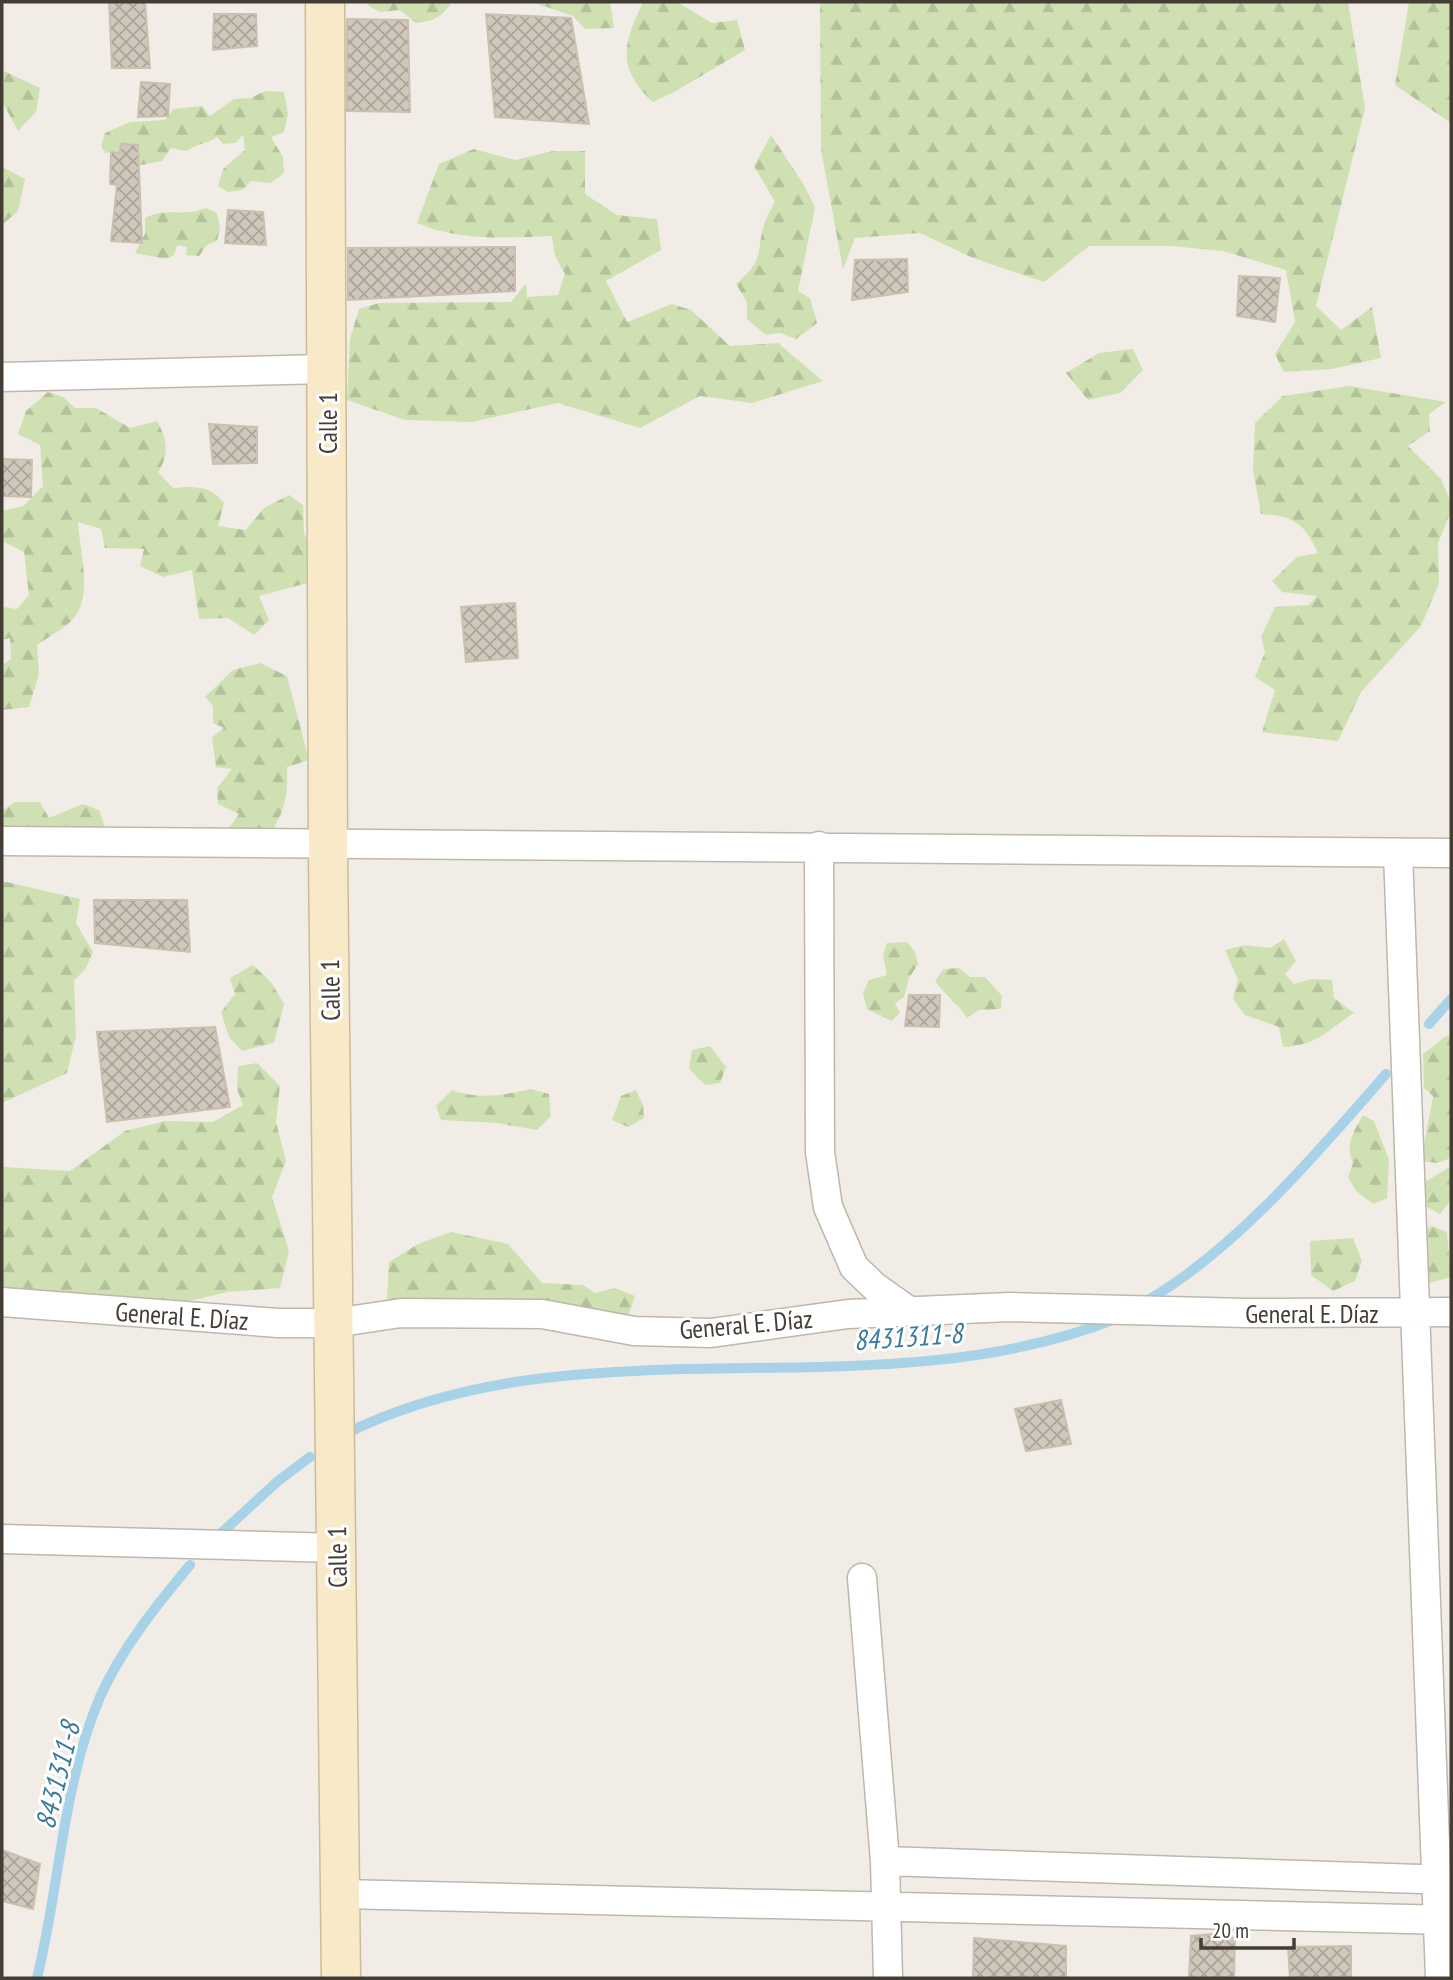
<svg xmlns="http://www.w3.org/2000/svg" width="1453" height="1980" font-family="'PT Sans Narrow',sans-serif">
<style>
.forest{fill:url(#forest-firs)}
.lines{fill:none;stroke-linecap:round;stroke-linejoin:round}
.stream{stroke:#a8d2e8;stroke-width:10}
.building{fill:url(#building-cross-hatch);stroke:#cbbfb0;stroke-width:2}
.street-casing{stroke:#beb7ac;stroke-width:31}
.secondary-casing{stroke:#ccbb9a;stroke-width:41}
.street{stroke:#fff;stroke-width:28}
.secondary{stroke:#f8e9c8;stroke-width:38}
.labels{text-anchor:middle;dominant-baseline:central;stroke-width:6;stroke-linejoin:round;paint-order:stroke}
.street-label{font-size:26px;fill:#433d36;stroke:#fff}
.water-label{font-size:28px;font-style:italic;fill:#39799c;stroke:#fff}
</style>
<defs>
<pattern id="forest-firs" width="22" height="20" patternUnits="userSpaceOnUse" patternTransform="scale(1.75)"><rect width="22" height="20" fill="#cfe1b3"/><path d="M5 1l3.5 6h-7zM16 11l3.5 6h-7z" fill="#b3c29b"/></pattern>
<pattern id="building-cross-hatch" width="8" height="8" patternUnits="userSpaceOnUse" patternTransform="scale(1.75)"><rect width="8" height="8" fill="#d1c8bc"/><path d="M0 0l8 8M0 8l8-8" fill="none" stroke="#aba49a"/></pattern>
</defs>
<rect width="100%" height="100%" fill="#f1ede6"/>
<path class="forest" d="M369,2H452C442,17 434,21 416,23L400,10L380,12L367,5Z
M532,2H610L614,28L585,29L573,16Z
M643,2H677L712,23L737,20L745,50L676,91L653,102C616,68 623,44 643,2Z
M820,2H1348L1365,108L1316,306L1341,330L1372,307L1381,358L1332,369L1284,372L1275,354L1295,322L1286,270L1223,251L1171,246H1089L1044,282L973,258L920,233L855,238L843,269L821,149Z
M1409,2H1451V123L1395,85Z
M4,71L40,88L36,112L18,131L3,103Z
M265,91L284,92L288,114L284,132L271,137L283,157L284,173L271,183L251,181L243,190L228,192L218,186L223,169L245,150L243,135L235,143L223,144L217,137C207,144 197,143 187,151L171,148L162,161L141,165L124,151L105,153L101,146L105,133L130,122L165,120L173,109L202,106L210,116L234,99L251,98Z
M771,135L804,185L815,207L798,291L810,298L817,323L796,339L780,333L766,335L747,319V302L736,284C763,260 756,259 763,228C765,219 771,210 775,202L754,166Z
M474,149L515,160L553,151H585V194L617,215L657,219L661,250L606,281L627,322L672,304L691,310L730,346L778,343L823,381L752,403L700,396L640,428L558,403L472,422L405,420L347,400L350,339L359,309L379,303L511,302L526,283L527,297L558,295L565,274L555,256L552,236C509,238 457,241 417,223L439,164Z
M2,167L25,179L18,211L2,225Z
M206,208L217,213L220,228L217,241L207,245L199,256L186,255L187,247L177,245L174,255L166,259L135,253L145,234V218C168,206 182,218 206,208Z
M1133,349L1143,370L1120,393L1088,400L1066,373L1099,353Z
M1349,386L1446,402L1429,414L1430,431L1408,446L1441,479L1451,502V511L1438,543L1439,583L1421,626L1361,692L1338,741L1262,732L1275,690L1255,677L1265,652L1261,637L1275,607L1309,605L1317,596L1282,592L1272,581L1297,557L1318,553C1304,523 1294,516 1261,514L1253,470L1255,423L1283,396Z
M48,392L63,397L75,408H96L130,428L157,421C167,439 170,454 158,472L173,488C194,486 210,485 224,503L218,526L246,530L264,508L289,495L303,505L304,533L315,560L311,582L259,596L269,620L254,635L228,618L199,619L192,570L163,577L140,566L144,549L105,548L101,529L78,522C79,548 94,596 73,619C64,629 48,637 37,645L39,674L29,707L2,710V665L11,659L10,638L2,640V607L17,609L29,595L24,552L2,541V511L23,506L43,486L40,445L18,434L26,411Z
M260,663L287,676L309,760L287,767C288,791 286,807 274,828L224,835L239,814L218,804L217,788L232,769L216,767L212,737L224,728L213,723V706L205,697L233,670Z
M2,798L3,810L15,802H40L49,818L83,804L99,810L104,825L95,833L2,836Z
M2,881L80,899L76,923L93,952L86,968L74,981L76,1036L67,1073L2,1103Z
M1284,939L1296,961L1285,974L1294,984L1312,979L1332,980L1334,998L1354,1013C1326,1031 1319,1045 1283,1047L1279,1027L1245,1015L1233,999L1238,980L1225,950L1245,945L1270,948Z
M907,942L915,952L918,964L909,978L904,997L895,1003L900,1013L891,1021L867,1009L863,993L869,980L887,975L883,955L887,943Z
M253,965L271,982L284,1004L274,1043L242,1051L229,1037L221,1012L235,994L230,978Z
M959,968L970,977H985L1002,996L1001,1009L979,1010L967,1018C957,1003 945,995 935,981L944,969Z
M1446,1036H1451V1158L1437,1163L1421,1161L1433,1096L1424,1088L1423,1054Z
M710,1046L726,1067L720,1083L705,1085L689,1069L692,1050Z
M257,1063L280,1086L276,1122L286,1161L272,1197L289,1251L280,1288L228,1292L185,1302L2,1287V1167L70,1171L125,1131L165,1121L213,1122L243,1105L237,1089L238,1066Z
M531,1089L549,1094L551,1116L537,1130L497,1123L441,1120L436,1106L452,1090C480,1100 502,1095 531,1089Z
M636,1090L643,1105L644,1118L628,1127L612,1120L621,1096Z
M1363,1115L1374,1121L1389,1160L1387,1198L1373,1204L1356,1191L1348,1177L1353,1163C1345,1145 1353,1132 1363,1115Z
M1451,1166V1200L1440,1214L1420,1203V1185Z
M1432,1226L1447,1232L1451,1277L1430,1283L1420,1271L1422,1232Z
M451,1232L508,1244L542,1283L583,1285L595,1293L615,1288L635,1296L629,1314L619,1321L387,1301L389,1262L418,1244Z
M1353,1238L1362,1261L1355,1281L1333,1291L1311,1275L1310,1241Z"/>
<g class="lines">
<path class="stream" d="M1429,1024L1451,999
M1143,1303C1235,1251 1317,1153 1386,1074
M343,1435C580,1315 871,1416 1115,1319
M218,1536L278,1481L310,1457
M37,1978C60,1886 62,1786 100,1697C122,1648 156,1606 190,1565"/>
</g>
<path class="building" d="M109,2H145L150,68H112Z
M214,14H256L257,46L213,50Z
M486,14L571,18L589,124L495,117Z
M347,19L408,20L410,112L347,111Z
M141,82L170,84L168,116L138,117Z
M121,144L138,145L142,243L111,241L117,185L110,184L111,152L120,153Z
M228,210L263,212L266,245L225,243Z
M515,247V291L348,300V248Z
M907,259L908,292L852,300L855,260Z
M1239,276L1280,278L1275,322L1237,316Z
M209,424L257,427V463L213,464Z
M2,459L32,460L31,497L2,496Z
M515,603L518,658L466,662L461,607Z
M94,900H187L190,952L95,943Z
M909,995H940L939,1027L905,1026Z
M215,1027L230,1107L107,1122L97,1032Z
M1061,1400L1071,1444L1026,1451L1015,1409Z
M2,1850L40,1864L33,1909L2,1901Z
M1212,1934L1235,1938L1234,1978H1189L1191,1936Z
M974,1938L1066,1946V1978H973Z
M1351,1946V1978H1290L1288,1947Z"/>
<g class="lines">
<defs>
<path id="street" d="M2,377L326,369
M2,841L1451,853
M819,846L820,1152L828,1207L854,1267L875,1287L909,1311
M1398,853L1440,1978
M2,1302L278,1323H334L401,1313L542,1314L634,1331L711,1333L848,1314L1010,1307L1247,1313L1451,1312
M2,1539L337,1548
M862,1578L885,1861L888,1978
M885,1861L1451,1880
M341,1894L1451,1920"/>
<path id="secondary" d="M325,2L328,857L341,1978"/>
</defs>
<use href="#street" class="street-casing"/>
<use href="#secondary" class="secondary-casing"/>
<use href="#street" class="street"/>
<use href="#secondary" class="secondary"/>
</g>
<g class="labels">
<g class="street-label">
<text transform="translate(327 423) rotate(-90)">Calle 1</text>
<text transform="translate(330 990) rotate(-91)">Calle 1</text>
<text x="1312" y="1313">General E. Díaz</text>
<text transform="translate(182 1316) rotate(4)">General E. Díaz</text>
<text transform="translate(746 1324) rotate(-5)">General E. Díaz</text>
<text transform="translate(337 1557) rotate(-91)">Calle 1</text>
</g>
<g class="water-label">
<text transform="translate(908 1336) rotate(-4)">8431311-8</text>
<text transform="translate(57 1775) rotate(-76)">8431311-8</text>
</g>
</g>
<rect width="1453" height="1980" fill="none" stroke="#433d36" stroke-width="7"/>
<path d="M1201 1938v10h93v-10" fill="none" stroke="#433d36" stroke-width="3.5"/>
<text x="1212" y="1938" font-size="21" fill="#433d36" stroke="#ffffff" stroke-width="5" paint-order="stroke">20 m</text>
</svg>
